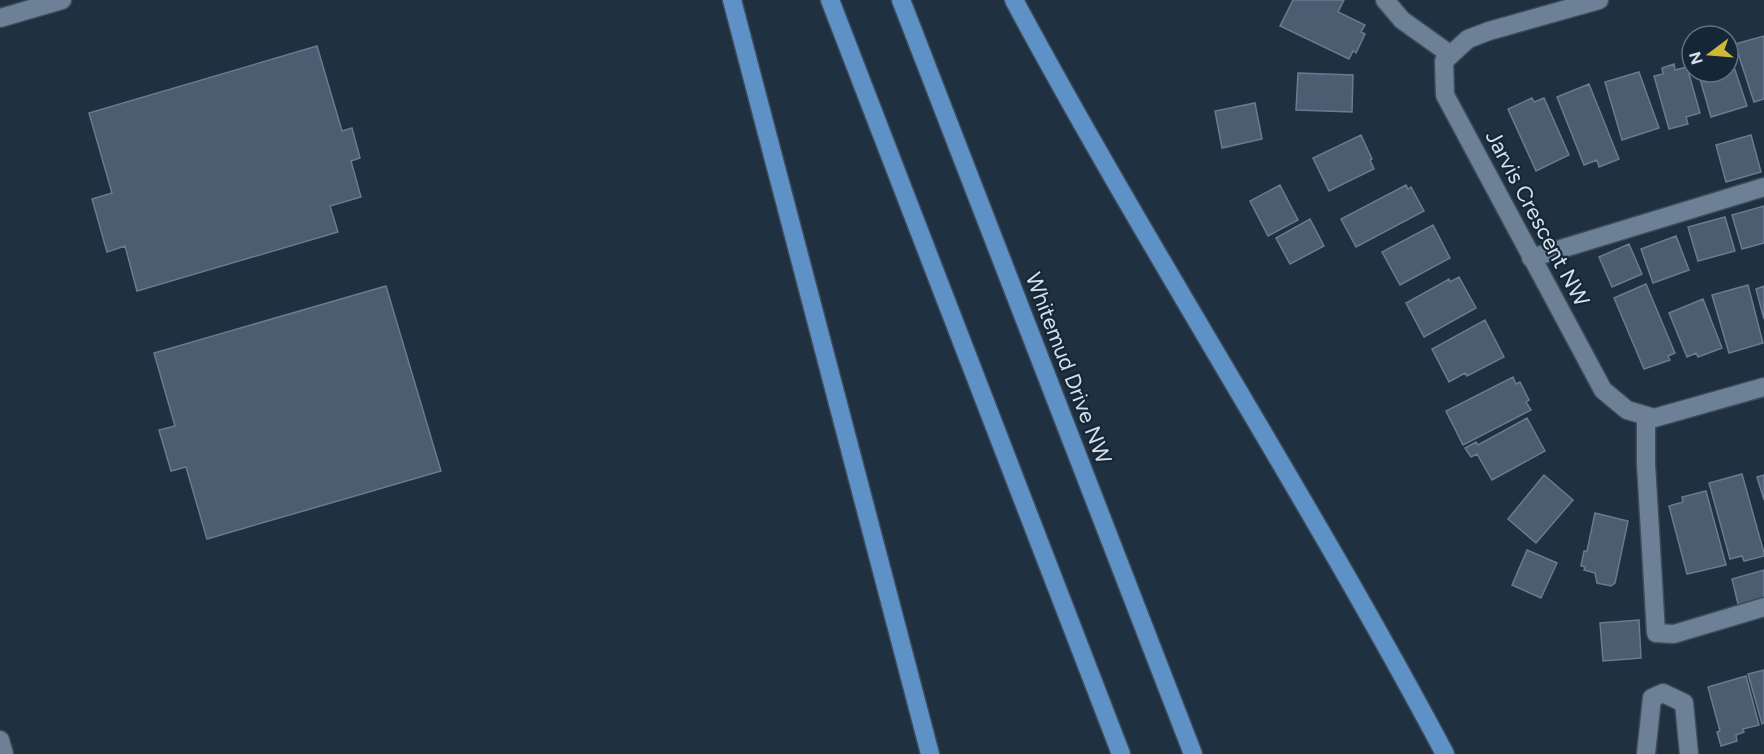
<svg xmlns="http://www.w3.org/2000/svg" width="1764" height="754" font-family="Figtree,sans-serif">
  <rect width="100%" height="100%" fill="#1f3041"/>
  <path fill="#4b5d71" stroke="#687b90" stroke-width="1.5" d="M 1293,0 L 1344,0 L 1338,12 L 1365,25 L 1361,32 L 1365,34 L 1356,53 L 1353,51 L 1349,59 L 1280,26 Z
    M 1764,36 L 1764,99 L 1754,102 L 1735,44 Z
    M 317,46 L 342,131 L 352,128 L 360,158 L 351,161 L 361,197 L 330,206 L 338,232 L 137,291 L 125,246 L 107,252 L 92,199 L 112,193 L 89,113 Z
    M 1728,49 L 1747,106 L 1711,117 L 1698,72 L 1728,72 Z
    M 1674,64 L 1675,70 L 1687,67 L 1700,113 L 1686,117 L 1688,124 L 1669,129 L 1654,76 L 1663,74 L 1662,68 Z
    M 1639,72 L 1659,128 L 1622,140 L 1605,82 Z
    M 1298,73 L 1353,75 L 1352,112 L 1296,110 Z
    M 1589,84 L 1619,159 L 1599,167 L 1597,160 L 1584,165 L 1557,97 Z
    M 1532,98 L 1534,102 L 1544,98 L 1569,155 L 1536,171 L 1508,109 Z
    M 1255,103 L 1262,139 L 1222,148 L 1215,111 Z
    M 1361,135 L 1372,159 L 1370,160 L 1374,169 L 1329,191 L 1313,158 Z
    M 1751,135 L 1761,172 L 1726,182 L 1716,145 Z
    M 1280,185 L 1298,220 L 1268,236 L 1250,201 Z
    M 1406,185 L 1408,189 L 1411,187 L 1424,211 L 1356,247 L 1341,219 Z
    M 1764,206 L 1764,243 L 1742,249 L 1732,215 Z
    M 1725,217 L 1735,251 L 1698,261 L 1688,227 Z
    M 1310,219 L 1324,246 L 1290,264 L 1276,238 Z
    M 1433,225 L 1450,258 L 1400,285 L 1382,252 Z
    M 1676,236 L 1689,270 L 1653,283 L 1641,249 Z
    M 1629,244 L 1642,274 L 1612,287 L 1599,257 Z
    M 1459,277 L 1476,308 L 1424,337 L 1406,303 L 1449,279 L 1450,282 Z
    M 1646,284 L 1675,353 L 1668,356 L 1670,360 L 1644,369 L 1614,298 Z
    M 1748,285 L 1763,343 L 1729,353 L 1712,295 Z
    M 386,286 L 441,471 L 207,539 L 186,467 L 171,471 L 159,430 L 175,426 L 154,353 Z
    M 1764,286 L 1764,319 L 1756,289 Z
    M 1703,299 L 1722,348 L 1698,357 L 1696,353 L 1687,357 L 1669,313 Z
    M 1485,320 L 1504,357 L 1467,376 L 1465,373 L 1449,382 L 1432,349 Z
    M 1513,377 L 1516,384 L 1520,382 L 1529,400 L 1526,402 L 1531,410 L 1463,445 L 1446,411 Z
    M 1527,418 L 1545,451 L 1492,480 L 1477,454 L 1471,457 L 1465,448 L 1476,442 L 1478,445 Z
    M 1742,474 L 1764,553 L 1764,556 L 1744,561 L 1742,556 L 1730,559 L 1709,483 Z
    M 1544,475 L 1573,500 L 1536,543 L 1508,519 Z
    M 1764,475 L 1764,500 L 1757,477 Z
    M 1706,491 L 1726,565 L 1687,574 L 1669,506 L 1683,502 L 1682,497 Z
    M 1595,513 L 1628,521 L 1615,583 L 1611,586 L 1597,583 L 1595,573 L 1584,570 L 1585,567 L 1581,566 L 1584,551 L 1587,551 Z
    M 1527,550 L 1557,563 L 1541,598 L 1512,585 Z
    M 1764,570 L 1764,606 L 1740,612 L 1732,579 Z
    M 1639,620 L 1641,658 L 1603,661 L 1600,623 Z
    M 1764,670 L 1764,723 L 1762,724 L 1748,674 Z
    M 1746,676 L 1759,725 L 1743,729 L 1744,732 L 1736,735 L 1737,741 L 1721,746 L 1717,732 L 1720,731 L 1708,687 Z"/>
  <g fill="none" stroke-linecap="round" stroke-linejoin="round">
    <g stroke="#3d4b5a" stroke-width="21">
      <path id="minor" d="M 1385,0 L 1402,20 L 1451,55
        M 1599,0 L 1489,31 L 1468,39 L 1444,61 L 1445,95 L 1603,390 L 1627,410 L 1654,418 L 1764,387
        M 0,18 L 62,0
        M 1531,258 L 1764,187
        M 1646,416 L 1646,464 L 1656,633 L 1674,634 L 1764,607
        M 0,740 L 4,754
        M 1646,754 L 1652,698 L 1663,693 L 1684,703 L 1689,754"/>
    </g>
    <g stroke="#3d4b5a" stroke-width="21">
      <path id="highway" d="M 732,0 L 930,754
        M 830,0 L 1121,754
        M 901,0 L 1193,754
        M 1014,0 C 1151,255 1309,498 1445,754"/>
    </g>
    <use href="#minor" stroke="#6d8196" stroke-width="18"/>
    <use href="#highway" stroke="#5e91c6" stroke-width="18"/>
  </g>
  <g text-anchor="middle" stroke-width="4.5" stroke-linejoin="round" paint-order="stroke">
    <g font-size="22" fill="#d5e0eb" stroke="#152637">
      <text transform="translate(1538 218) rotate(62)" y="8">Jarvis Crescent NW</text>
      <text transform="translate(1069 368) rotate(69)" y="8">Whitemud Drive NW</text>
    </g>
  </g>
  <g transform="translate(1710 54) rotate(254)"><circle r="28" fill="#152637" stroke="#62707f" stroke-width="1.5"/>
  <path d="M0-4.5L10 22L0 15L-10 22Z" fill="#cdb938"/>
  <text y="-9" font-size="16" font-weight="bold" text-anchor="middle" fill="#d5e0eb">N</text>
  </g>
</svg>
